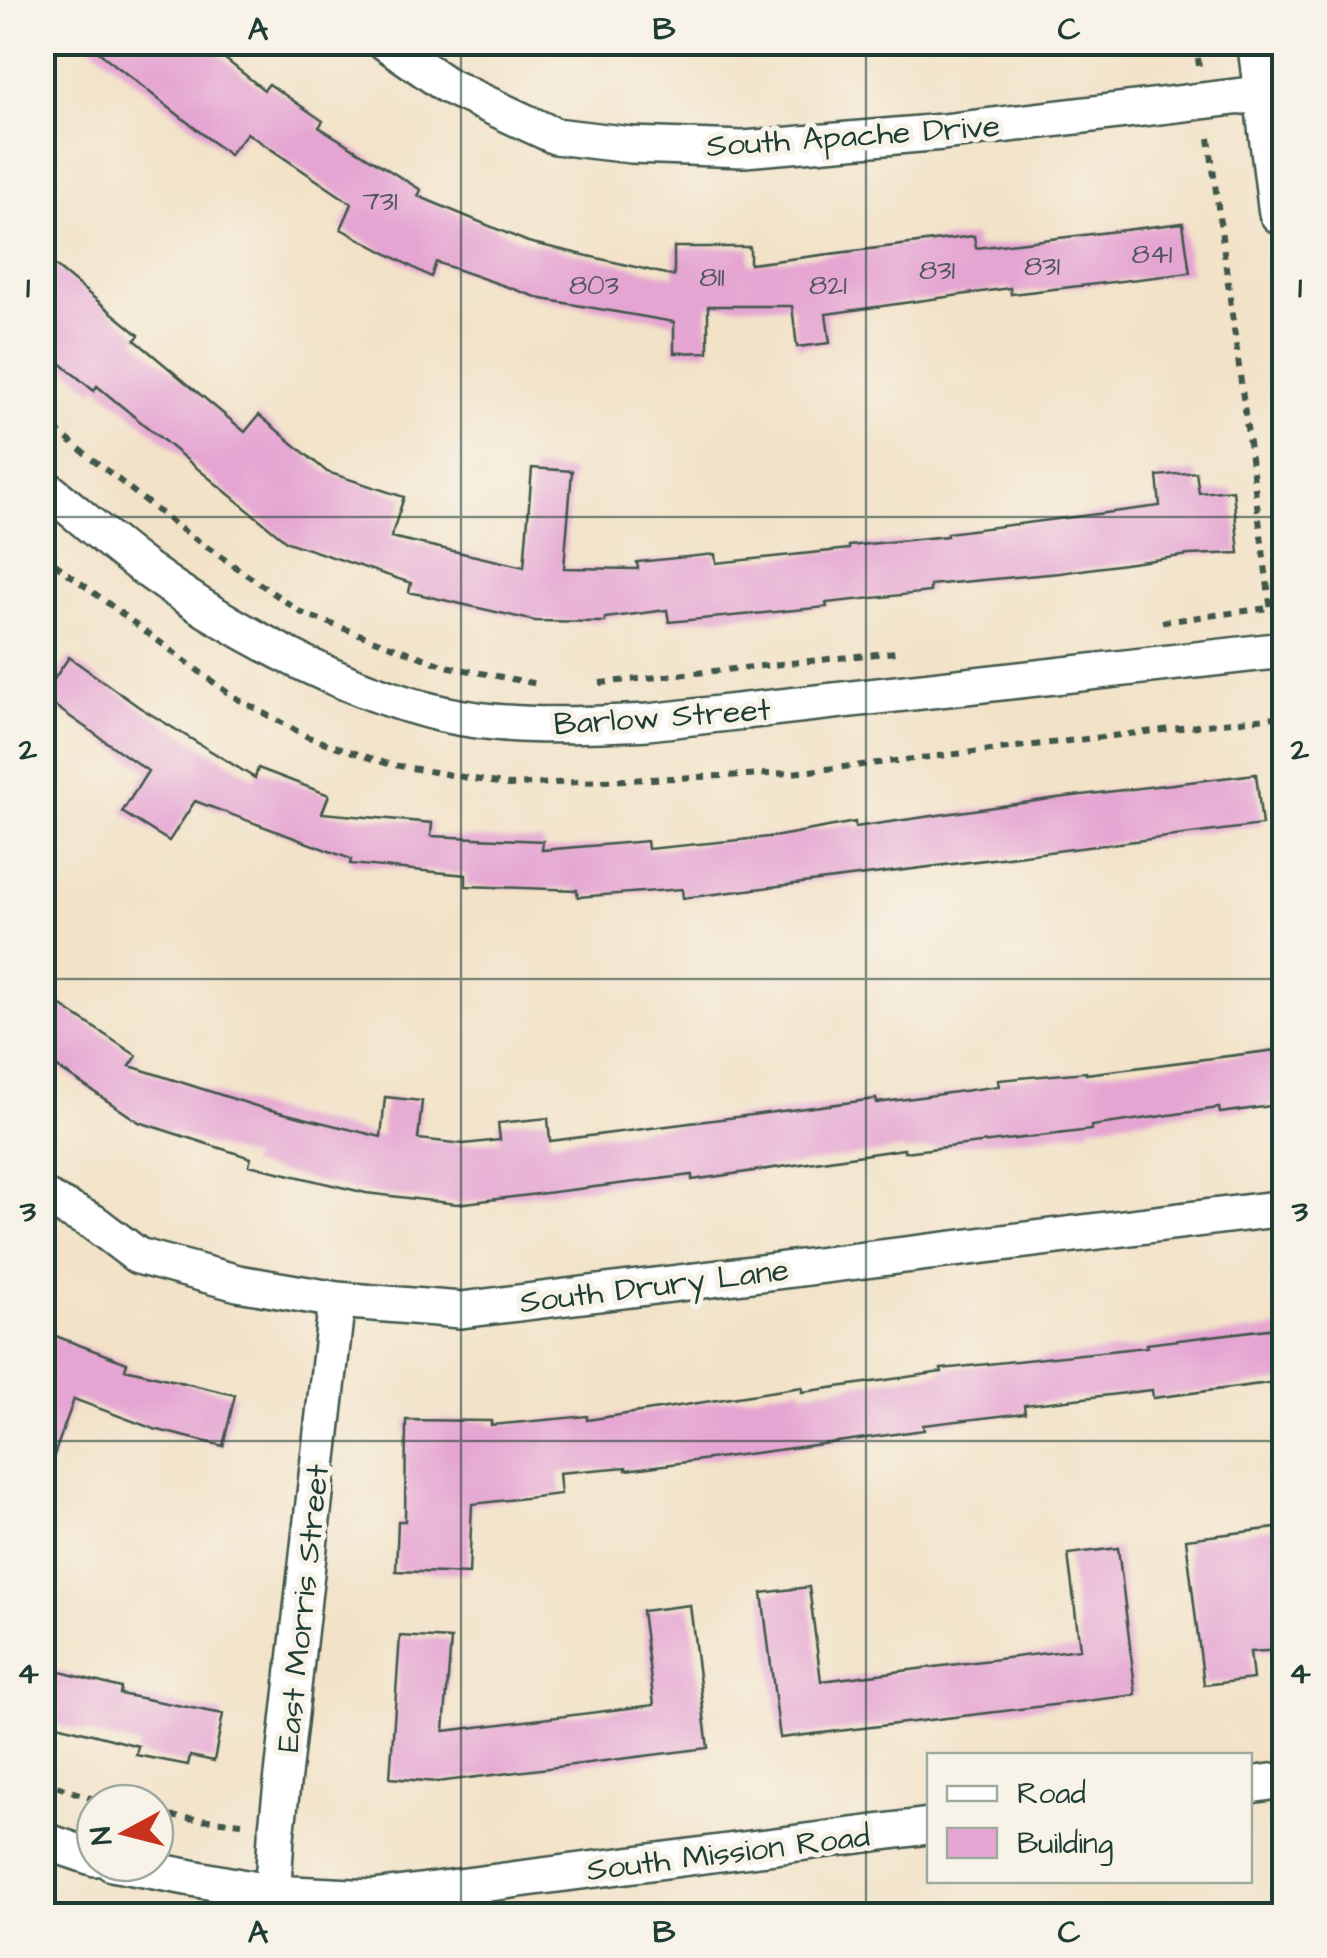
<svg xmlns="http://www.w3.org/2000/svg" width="1327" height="1958" font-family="'Architects Daughter',sans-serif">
  <rect width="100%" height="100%" fill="#f7f3e8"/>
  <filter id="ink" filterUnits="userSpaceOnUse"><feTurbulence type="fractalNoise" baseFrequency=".01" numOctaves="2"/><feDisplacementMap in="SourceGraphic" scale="20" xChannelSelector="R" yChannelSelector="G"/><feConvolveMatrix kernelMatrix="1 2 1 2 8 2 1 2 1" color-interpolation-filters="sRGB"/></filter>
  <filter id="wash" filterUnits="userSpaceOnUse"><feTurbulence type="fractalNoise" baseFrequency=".0048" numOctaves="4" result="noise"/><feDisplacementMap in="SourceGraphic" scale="40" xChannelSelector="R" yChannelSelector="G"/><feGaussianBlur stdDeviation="2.25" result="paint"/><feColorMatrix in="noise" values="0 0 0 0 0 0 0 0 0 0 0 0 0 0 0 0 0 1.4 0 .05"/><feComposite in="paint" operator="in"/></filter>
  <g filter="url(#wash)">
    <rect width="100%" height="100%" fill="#f2e2c7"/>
    <g id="blocks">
      <path fill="#e5a5d2" d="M 86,42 L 204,42 L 264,90 L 269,84 L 323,121 L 319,127 L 421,190 L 418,196 L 528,242 L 674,276 L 674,247 L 750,247 L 750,264 L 974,236 L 976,248 L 1183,223 L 1190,273 L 1011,294 L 1010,288 L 826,314 L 830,343 L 797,347 L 792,306 L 708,306 L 708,352 L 674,353 L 674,322 L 542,299 L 436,262 L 431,277 L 341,229 L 352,204 L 247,133 L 229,155 Z
        M 42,255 L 139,335 L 135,340 L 245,432 L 259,415 L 327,472 L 404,497 L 391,537 L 524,567 L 532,468 L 572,471 L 564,568 L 638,569 L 637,562 L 715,554 L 716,563 L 849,549 L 849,546 L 947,536 L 947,533 L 1160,506 L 1157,476 L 1196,472 L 1199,493 L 1233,490 L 1239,553 L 1189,555 L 1060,573 L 930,585 L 930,592 L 826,603 L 827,607 L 669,622 L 667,610 L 605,618 L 605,622 L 535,621 L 409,592 L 411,583 L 287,542 L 97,386 L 94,391 L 42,348 Z
        M 69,657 L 139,707 L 255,778 L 258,768 L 329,795 L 322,813 L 432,823 L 431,836 L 543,841 L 542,850 L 647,841 L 648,849 L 779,836 L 855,822 L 855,827 L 1057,798 L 1256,774 L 1262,825 L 683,898 L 682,889 L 578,897 L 577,890 L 466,886 L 466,875 L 350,864 L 351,859 L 195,801 L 169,841 L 122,812 L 148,771 L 42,697 Z
        M 42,993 L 137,1056 L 130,1066 L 259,1107 L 381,1137 L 385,1097 L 422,1101 L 418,1139 L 464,1144 L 500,1140 L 498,1123 L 548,1118 L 550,1141 L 876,1099 L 877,1103 L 999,1086 L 998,1080 L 1086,1072 L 1086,1074 L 1284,1049 L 1284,1104 L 1220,1113 L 1219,1108 L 1091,1126 L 1091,1130 L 904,1152 L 904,1149 L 692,1180 L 692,1175 L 457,1204 L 366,1193 L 249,1165 L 251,1158 L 139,1122 L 42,1057 Z
        M 1284,1327 L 1284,1381 L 1153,1398 L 1152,1390 L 1024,1405 L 1025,1413 L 923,1425 L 924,1430 L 837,1442 L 626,1470 L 626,1467 L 559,1473 L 561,1494 L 472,1504 L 469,1574 L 396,1571 L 398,1521 L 405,1521 L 406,1420 L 491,1421 L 491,1425 L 587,1416 L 587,1420 L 802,1387 L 802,1392 L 942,1372 L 941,1369 L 1147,1347 L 1146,1344 Z
        M 53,1335 L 127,1363 L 125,1369 L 235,1395 L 223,1446 L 154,1429 L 74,1399 L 47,1475 L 42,1475 L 42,1364 Z
        M 1284,1527 L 1284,1650 L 1250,1652 L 1253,1679 L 1204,1685 L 1186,1539 Z
        M 1118,1548 L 1136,1695 L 780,1738 L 762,1593 L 809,1587 L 821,1681 L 1080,1649 L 1068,1554 Z
        M 690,1605 L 708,1748 L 437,1782 L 390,1778 L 400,1636 L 451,1639 L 444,1731 L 654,1705 L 642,1611 Z
        M 42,1667 L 121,1688 L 120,1694 L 223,1714 L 214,1761 L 190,1756 L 188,1765 L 136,1755 L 138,1746 L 42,1721 Z"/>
    </g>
  </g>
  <g filter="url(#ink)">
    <use href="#blocks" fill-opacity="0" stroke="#3f564a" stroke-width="2.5"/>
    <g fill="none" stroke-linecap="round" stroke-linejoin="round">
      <g stroke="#3f564a" stroke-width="40">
        <path id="street" d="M 385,42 L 448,86 L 555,136 L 631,145 L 744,149 L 943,132 L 1284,91
          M 42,485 C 76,512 108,541 143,567 C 229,629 339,690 443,714 C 509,729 580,725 648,722 L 1284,650
          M 42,1196 L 93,1222 L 138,1256 L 238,1283 L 337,1300 L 461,1310 L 1284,1208
          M 1250,1785 L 1284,1780
          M 42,1840 L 95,1858
          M 112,1863 L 272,1893 L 373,1898 L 929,1826
          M 271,1915 L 276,1837 L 337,1300"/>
      </g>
      <g stroke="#3f564a" stroke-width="55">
        <path id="secondary" d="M 1263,42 L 1284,210"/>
      </g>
      <path stroke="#3f564a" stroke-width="6" stroke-dasharray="8 8" stroke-linecap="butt" d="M 1196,42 L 1199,66
        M 1209,138 L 1271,611
        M 42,419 L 178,527 L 302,613 L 445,666 L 538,684
        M 42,554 L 232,696 L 308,737 L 388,764 L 509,785 L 792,773 L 1284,716
        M 1162,622 L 1284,606
        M 600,683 L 896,652
        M 1281,688 L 1284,716
        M 42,1781 L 105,1803
        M 155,1815 L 242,1823"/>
      <use href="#street" stroke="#fff" stroke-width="35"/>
      <use href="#secondary" stroke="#fff" stroke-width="50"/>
    </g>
  </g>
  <path fill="none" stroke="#1f3d34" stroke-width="2.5" stroke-opacity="0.55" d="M 461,42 L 461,1916M 866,42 L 866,1916M 42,517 L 1284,517M 42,979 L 1284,979M 42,1441 L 1284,1441"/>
  <g text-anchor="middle" stroke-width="10" stroke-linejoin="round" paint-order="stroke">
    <g font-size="28" fill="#50575c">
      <text x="380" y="210">731</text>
      <text x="1152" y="263">841</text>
      <text x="1042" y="275">831</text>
      <text x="937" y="279">831</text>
      <text x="712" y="286">811</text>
      <text x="594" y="294">803</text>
      <text x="828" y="294">821</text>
    </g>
    <g font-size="32" fill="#1f3d34" stroke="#f7f3e8">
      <text transform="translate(853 135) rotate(-4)" y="11">South Apache Drive</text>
      <text transform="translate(662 716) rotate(-4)" y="11">Barlow Street</text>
      <text transform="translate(654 1285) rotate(-7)" y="11">South Drury Lane</text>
      <text transform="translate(302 1608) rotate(-84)" y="11">East Morris Street</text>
      <text transform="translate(728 1852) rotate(-7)" y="11">South Mission Road</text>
    </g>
  </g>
  <rect width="1327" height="1958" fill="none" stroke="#f7f3e8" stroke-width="110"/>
  <rect x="927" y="1753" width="325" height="130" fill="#f7f3e8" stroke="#a1aaa0" stroke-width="2.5"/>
  <rect x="947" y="1786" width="50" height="15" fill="#ffffff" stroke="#a1aaa0" stroke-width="2.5"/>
  <text x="1017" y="1803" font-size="30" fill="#1f3d34">Road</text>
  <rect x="947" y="1828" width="50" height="30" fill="#e5a5d2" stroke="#a1aaa0" stroke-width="2.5"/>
  <text x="1017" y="1853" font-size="30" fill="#1f3d34">Building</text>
  <g transform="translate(125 1833) rotate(263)"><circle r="48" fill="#f7f3e8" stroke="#a1aaa0" stroke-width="2.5"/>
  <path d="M0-8L18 38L0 25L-18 38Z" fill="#c8321e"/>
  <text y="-15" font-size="28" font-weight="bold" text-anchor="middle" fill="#1f3d34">N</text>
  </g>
  <rect x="55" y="55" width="1217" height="1848" fill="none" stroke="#1f3d34" stroke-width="4"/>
  <g font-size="32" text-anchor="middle" font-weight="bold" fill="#1f3d34">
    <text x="258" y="39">A</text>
    <text x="664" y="39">B</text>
    <text x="1069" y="39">C</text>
    <text x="28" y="297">1</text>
    <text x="1300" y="297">1</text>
    <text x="28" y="759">2</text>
    <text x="1300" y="759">2</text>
    <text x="28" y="1221">3</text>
    <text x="1300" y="1221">3</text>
    <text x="28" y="1683">4</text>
    <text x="1300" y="1683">4</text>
    <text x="258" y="1942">A</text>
    <text x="664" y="1942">B</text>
    <text x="1069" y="1942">C</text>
  </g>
</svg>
